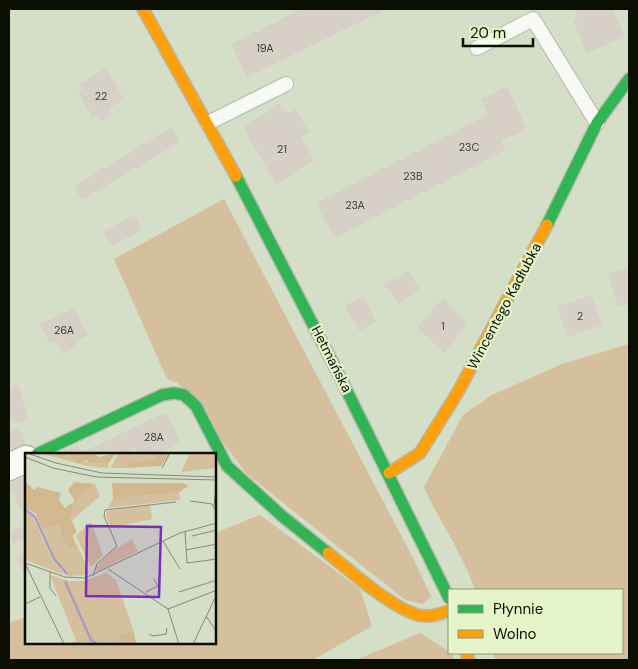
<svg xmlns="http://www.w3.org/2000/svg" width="638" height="669" font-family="'DM Sans',sans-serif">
  <rect width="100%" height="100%" fill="#d5dec6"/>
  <path fill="#d5bf9c" d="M 224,199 L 413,558 L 431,596 L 423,604 L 405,600 L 247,474 L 178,383 L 167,379 L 114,259 Z
    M 629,344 L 629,660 L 495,660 L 493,653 L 622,653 L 622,590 L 475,590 C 462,552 440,523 424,487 L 463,415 L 492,395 L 562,364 Z
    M 260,515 L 360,589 L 372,626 L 313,660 L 9,660 L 9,623 L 26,617 L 26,643 L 215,643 L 215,533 Z
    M 420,633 L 453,654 L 453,660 L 356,660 Z"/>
  <path fill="#d6d0c7" d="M 302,9 L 386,9 L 247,77 L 231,44 Z
    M 574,9 L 613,9 L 625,37 L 587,53 L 573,20 L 578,18 Z
    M 105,68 L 124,99 L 108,109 L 112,114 L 102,121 L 98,115 L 93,118 L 78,92 L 83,89 L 80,84 Z
    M 507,87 L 527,129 L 501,141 L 506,150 L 334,238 L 316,203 L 488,115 L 481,99 Z
    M 280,104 L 286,113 L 295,108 L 309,132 L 301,137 L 314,161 L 276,184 L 243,127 Z
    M 172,127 L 180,142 L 82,200 L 74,186 Z
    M 134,215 L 142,230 L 111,246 L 103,232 Z
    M 627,268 L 629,304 L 618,307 L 608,273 Z
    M 408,271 L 420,288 L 399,304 L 384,285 L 395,276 L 398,280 Z
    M 591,295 L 602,325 L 568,337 L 557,307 Z
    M 363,296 L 376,322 L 359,331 L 345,306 Z
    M 443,298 L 468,323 L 444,353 L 417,328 Z
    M 74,308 L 88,336 L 75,342 L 77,347 L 62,354 L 56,341 L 50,344 L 40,324 Z
    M 18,385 L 29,419 L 14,424 L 9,410 L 9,388 Z
    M 166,412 L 181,442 L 156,454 L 138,454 L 135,448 L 123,454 L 58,454 L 77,445 L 81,453 Z
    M 19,428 L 28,452 L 9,457 L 9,432 Z
    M 25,477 L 26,480 L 26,521 L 9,484 Z
    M 26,525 L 26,538 L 13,544 L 9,533 Z
    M 26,552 L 26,579 L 16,557 Z"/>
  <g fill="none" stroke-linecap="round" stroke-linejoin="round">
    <g stroke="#b3baa7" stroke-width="16">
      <path id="lane" d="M 477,48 L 533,19 L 597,123
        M 208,123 L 286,84"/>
    </g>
    <g stroke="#b3baa7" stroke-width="29">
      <path id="street" d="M 9,467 L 26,459"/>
    </g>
    <g stroke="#b3baa7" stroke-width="14">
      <path id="fast" d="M 236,176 L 339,375 L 449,598
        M 547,225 L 597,123 L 629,79
        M 37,454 L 162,395 L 174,393 L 184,395 L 196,406 L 227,466 L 282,516 L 328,553"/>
    </g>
    <g stroke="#b3baa7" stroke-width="14">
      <path id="slow" d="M 143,9 L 236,176
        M 389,473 L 420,453 L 458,392 L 547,225
        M 328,553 C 350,571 392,608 418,615 C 429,618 439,614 449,611
        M 466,653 L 469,660"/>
    </g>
    <use href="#lane" stroke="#f9faf6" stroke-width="14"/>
    <use href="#street" stroke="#f9faf6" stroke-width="26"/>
    <use href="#fast" stroke="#30b455" stroke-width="11"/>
    <use href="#slow" stroke="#ff9f0a" stroke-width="11"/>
  </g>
  <g text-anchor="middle" stroke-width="4.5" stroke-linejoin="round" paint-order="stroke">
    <g font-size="11" fill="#3d3f33">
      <text x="265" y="52">19A</text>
      <text x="101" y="100">22</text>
      <text x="469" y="151">23C</text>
      <text x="282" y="153">21</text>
      <text x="413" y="180">23B</text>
      <text x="355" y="209">23A</text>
      <text x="580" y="320">2</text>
      <text x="443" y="330">1</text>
      <text x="64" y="334">26A</text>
      <text x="154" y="441">28A</text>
    </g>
    <g font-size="14" fill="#0a0f02" stroke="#e5f5c9">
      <text transform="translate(504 306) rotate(-62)" y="5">Wincentego Kadłubka</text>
      <text transform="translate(332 359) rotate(63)" y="5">Hetmańska</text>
    </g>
  </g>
  <g transform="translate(25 453)">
    <rect width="191" height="191" fill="#d5dec6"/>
    <path d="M 15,0 L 30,0 L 35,5 L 44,2 L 63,10 L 83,11 L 83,15 L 62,13 ZM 93,0 L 133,0 L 131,6 L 123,9 L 105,10 L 101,15 L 86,15 ZM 165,0 L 191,0 L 191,15 L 156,19 ZM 70,31 L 75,43 L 46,68 L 49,60 L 47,50 ZM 154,40 L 155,47 L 83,55 L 88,45 ZM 125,52 L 127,66 L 86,75 L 81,63 L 82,58 ZM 0,58 L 8,64 L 27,107 L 40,122 L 0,107 ZM 66,69 L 78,102 L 66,114 L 51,83 ZM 36,73 L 50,93 L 49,87 L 62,112 L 63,122 L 43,123 L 30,106 L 17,76 ZM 107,86 L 113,98 L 73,118 L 69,117 L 85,99 ZM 81,120 L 91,127 L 109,179 L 96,182 L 93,191 L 41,191 L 51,188 L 25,122 L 43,128 L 59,128 Z" fill="#d5bf9c"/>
    <path d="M 30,0 L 69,0 L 74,4 L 91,0 L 83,11 L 63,10 L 62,7 L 53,10 L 44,2 L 35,5 ZM 133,0 L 145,0 L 136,13 L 101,15 L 105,10 L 131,6 ZM 0,28 L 9,37 L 13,34 L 36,40 L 34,47 L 40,55 L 47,50 L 49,60 L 46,66 L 52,79 L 48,82 L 50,93 L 44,94 L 38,87 L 35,73 L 17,76 L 11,61 L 0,54 ZM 49,29 L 70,31 L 50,48 L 43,37 ZM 87,30 L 156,30 L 164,32 L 154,40 L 88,45 ZM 109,179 L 111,191 L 93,191 L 95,182 Z" fill="#d2b88e"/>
    <path fill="none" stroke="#ad9cc1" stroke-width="2.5" d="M 0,56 L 10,64 L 29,106 L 42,121M 40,128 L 66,187 L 73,191"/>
    <path fill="none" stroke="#848b78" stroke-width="1" d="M 2,0 L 31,10 L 77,20 L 192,24M 0,4 L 28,15 L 71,24 L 192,27M 137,15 L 145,0M 165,48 L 187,51 L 192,60M 189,53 L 191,35M 160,78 L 162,110 L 192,106M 167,83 L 192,77M 138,88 L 155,116M 161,97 L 192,91M 0,110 L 40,124 L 60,125 L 155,80 L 192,70M 0,110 L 39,191M 83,116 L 143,156 L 192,137M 25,119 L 25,135 L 31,143M 68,123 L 72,111 L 92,93 L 79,63 L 80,57 L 151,49M 121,139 L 133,133 L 129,126M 154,139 L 192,127M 0,151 L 15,144M 143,156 L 154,191M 181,163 L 192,179M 124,181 L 128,183 L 141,181 L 142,175M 168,191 L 192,141"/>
    <path fill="#7b2cbf" fill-opacity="0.15" stroke="#7b2cbf" stroke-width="2.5" d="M 62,73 L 136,74 L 134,144 L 61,143 Z"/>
    <rect width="191" height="191" fill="none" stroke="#0a0f02" stroke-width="2.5"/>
  </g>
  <rect width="638" height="669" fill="none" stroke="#0a0f02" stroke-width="20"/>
  <rect x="448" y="589" width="175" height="65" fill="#e5f5c9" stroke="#8d9979"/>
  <rect x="458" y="605" width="25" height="8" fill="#30b455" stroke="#8d9979"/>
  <text x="493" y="614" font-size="15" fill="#0a0f02">Płynnie</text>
  <rect x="458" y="630" width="25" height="8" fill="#ff9f0a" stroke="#8d9979"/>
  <text x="493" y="639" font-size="15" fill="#0a0f02">Wolno</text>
  <path d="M463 38v8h70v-8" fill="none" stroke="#0a0f02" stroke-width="2.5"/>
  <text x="470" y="38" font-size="15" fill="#0a0f02" stroke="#e5f5c9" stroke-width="4" paint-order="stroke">20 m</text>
</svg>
